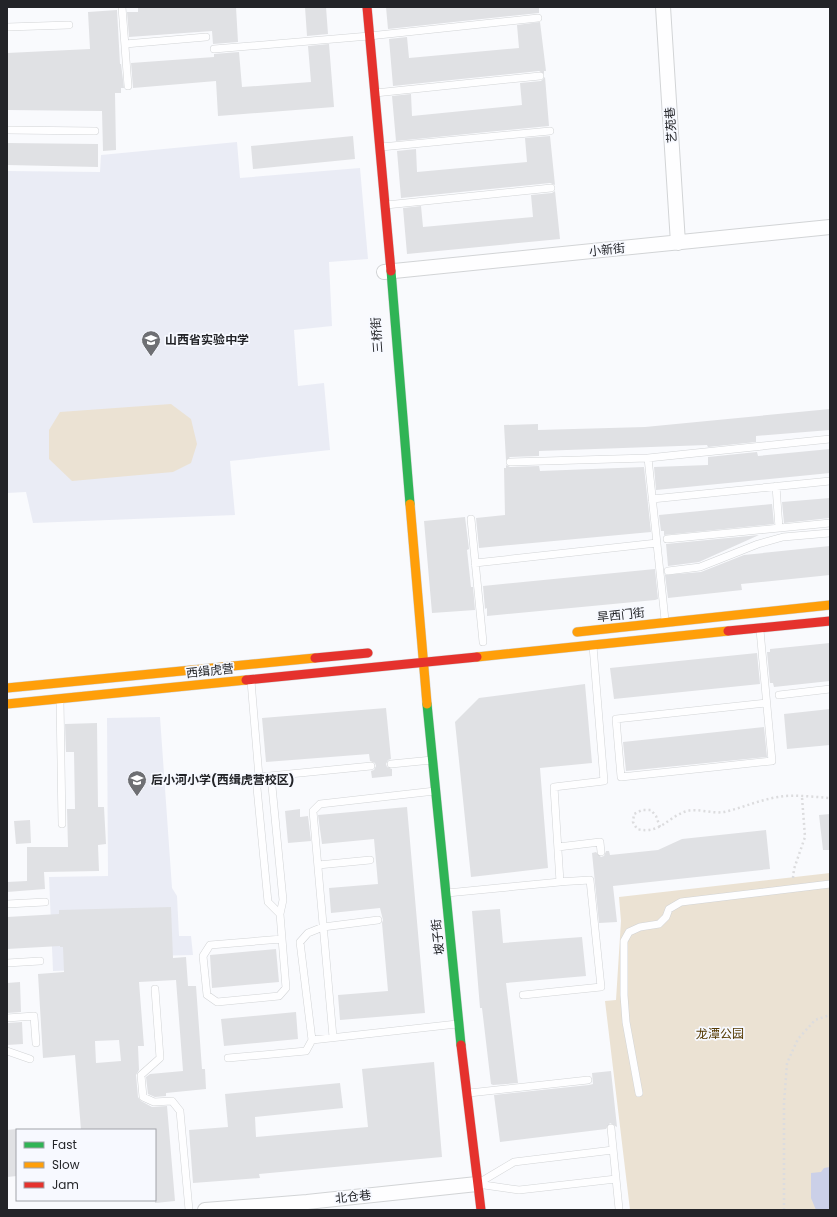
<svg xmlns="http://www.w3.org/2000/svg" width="837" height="1217" font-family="Poppins,'Noto Sans SC',sans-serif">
  <rect width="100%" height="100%" fill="#f9fafd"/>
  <path fill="#eaecf5" d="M 237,142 L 240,178 L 360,168 L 368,259 L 329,262 L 332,326 L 294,330 L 298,386 L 324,383 L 330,450 L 230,461 L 235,515 L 33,523 L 26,492 L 7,493 L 7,171 L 100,172 L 101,155 Z
    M 160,717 L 172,888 L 177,896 L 179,936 L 191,936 L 193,955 L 109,957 L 110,969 L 53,971 L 49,877 L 108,876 L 107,718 Z"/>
  <path fill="#ebe2d3" d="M 171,404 L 191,419 L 197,444 L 191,463 L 173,472 L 72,481 L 49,459 L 49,430 L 60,412 Z
    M 830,873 L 830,1210 L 630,1210 L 605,1001 L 616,1000 L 621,921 L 619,897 Z"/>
  <path fill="#cbd0e8" d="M 830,1167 L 830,1210 L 816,1210 L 811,1198 L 811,1173 L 821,1172 L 824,1168 Z"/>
  <path fill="#e0e1e4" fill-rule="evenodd" d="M 138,7 L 236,7 L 238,42 L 213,44 L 212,31 L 129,37 L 127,12 L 138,12 Z
    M 305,7 L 326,7 L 328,34 L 307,36 Z
    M 386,7 L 539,7 L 539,13 L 388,29 Z
    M 117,10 L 120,64 L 121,64 L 124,88 L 121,88 L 121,93 L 115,93 L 116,150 L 103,151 L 102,111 L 7,110 L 7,53 L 90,49 L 88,12 Z
    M 540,22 L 546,71 L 544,71 L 544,74 L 539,71 L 393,86 L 389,39 L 407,37 L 409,58 L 519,48 L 517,25 Z
    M 329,44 L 334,107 L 218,116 L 216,81 L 133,88 L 131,63 L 214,57 L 214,54 L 239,52 L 242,87 L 311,82 L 308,46 Z
    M 545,77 L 549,126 L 396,141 L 392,96 L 411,94 L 412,116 L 522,105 L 520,83 L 541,81 Z
    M 353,136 L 355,159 L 253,169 L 251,146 Z
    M 550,136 L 555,185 L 550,183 L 401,198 L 397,151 L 416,149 L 417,172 L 527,162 L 525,138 Z
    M 7,143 L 98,144 L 98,167 L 7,165 Z
    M 555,191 L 560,239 L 407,254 L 403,208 L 421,206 L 423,227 L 533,217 L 531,195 L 552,193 Z
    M 830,409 L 830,430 L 756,436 L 756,442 L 708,447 L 707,445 L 539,451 L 539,456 L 510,457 L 506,460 L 504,425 L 538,424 L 538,430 L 645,427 Z
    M 830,449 L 830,473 L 656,490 L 654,467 L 708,465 L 708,457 L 757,452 L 758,456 Z
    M 506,465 L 510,467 L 539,466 L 540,471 L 644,467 L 651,532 L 479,548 L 476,518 L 505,515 L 504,468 L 506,468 Z
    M 830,498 L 830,518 L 784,523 L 782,502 Z
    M 772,504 L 774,524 L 664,535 L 664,531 L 661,531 L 659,515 Z
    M 465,517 L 469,549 L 467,550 L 471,587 L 473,587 L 475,610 L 432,613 L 424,521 Z
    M 759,535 L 699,562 L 668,566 L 666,544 Z
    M 830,546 L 830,575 L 741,584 L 742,590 L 668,598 L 665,575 L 701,572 L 744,555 Z
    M 655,569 L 658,599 L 655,600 L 487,616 L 487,608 L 485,609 L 483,586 Z
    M 830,643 L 830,681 L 774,687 L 773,683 L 770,683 L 767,652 L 770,652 L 770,649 Z
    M 757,653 L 760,684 L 614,699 L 610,668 Z
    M 585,684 L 592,763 L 540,768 L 548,868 L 471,877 L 455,722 L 479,698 Z
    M 386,708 L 391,759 L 388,760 L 386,764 L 387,767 L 392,769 L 392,776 L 372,778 L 371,771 L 374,770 L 376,766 L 375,763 L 370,761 L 369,754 L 266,762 L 262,718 Z
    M 830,709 L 830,745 L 787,749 L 784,714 Z
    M 97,723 L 98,807 L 104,807 L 106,844 L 98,845 L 99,871 L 44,872 L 45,889 L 7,892 L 7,882 L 27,881 L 27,847 L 68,847 L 67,809 L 75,809 L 74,752 L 66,752 L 65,724 Z
    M 764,727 L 767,757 L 626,771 L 623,742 Z
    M 407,807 L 425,1013 L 340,1020 L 338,995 L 388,991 L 382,923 L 383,920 L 380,908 L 331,913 L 329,888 L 378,884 L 374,839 L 322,844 L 318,815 Z
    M 300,809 L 300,817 L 308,816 L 311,841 L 288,843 L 285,811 Z
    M 830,814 L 830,850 L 823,850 L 819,815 Z
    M 30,820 L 31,843 L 16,844 L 14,821 Z
    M 766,830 L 770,869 L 613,886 L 617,922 L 599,923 L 592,853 L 596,852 L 601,857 L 604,856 L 606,851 L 609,851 L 610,855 L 658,850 L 682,839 Z
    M 171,907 L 173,958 L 186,957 L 188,986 L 196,986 L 202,1069 L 205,1069 L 206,1089 L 166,1093 L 166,1096 L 155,1097 L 148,1094 L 146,1077 L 150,1074 L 183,1071 L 176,980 L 139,982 L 144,1046 L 138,1046 L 139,1070 L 136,1075 L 138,1097 L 141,1101 L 152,1107 L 167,1106 L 175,1201 L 155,1203 L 155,1130 L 81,1130 L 75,1055 L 43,1058 L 38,974 L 64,972 L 63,947 L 60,947 L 60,946 L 7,949 L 7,917 L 59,914 L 59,910 ZM 119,1040 L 121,1061 L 96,1063 L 95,1041 Z
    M 500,909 L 503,943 L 582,937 L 586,976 L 506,983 L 518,1083 L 493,1085 L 491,1084 L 482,1008 L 480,1008 L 472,911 Z
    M 276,949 L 279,982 L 212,988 L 210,955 Z
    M 20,982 L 21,1012 L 7,1013 L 7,983 Z
    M 296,1012 L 298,1039 L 224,1046 L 221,1019 Z
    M 22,1022 L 23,1044 L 7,1045 L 7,1023 Z
    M 434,1062 L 442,1157 L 259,1174 L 260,1178 L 193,1183 L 189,1130 L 228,1127 L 225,1094 L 340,1083 L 343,1108 L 255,1117 L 256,1137 L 368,1127 L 362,1069 Z
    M 611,1071 L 617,1127 L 610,1123 L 606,1129 L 500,1142 L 494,1095 L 589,1085 L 593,1084 L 592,1073 Z
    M 17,1129 L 17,1176 L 7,1177 L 7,1130 Z"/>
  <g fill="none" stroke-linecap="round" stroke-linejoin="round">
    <g stroke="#d2d4d6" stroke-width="8">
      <path id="lane" d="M 122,7 L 128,86
        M 7,27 L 69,25
        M 125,44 L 206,37
        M 214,49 L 369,36 L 538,18
        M 375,93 L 540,76
        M 7,130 L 95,131
        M 381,147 L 550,131
        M 386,205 L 551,188
        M 648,458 L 665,620
        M 510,462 L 648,458 L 830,439
        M 776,486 L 779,528
        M 652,499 L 830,481
        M 471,519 L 483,642
        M 667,539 L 830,523
        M 475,563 L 657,543
        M 668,571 L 700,567 L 758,544 L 783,537 L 830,533
        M 760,630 L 772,761 L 621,777 L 616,719 L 766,703
        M 251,681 L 259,777 L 257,788 L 268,902 L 280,914 L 283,900 L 271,776
        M 779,695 L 830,689
        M 60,700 L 62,824
        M 391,764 L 432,760
        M 259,777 L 371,766
        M 558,847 L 600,842 L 601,852
        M 318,865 L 370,860
        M 447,893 L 560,882 L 554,787 L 604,781 L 593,646
        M 7,904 L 45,902
        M 280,914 L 286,988 L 279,996 L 217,1002 L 207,995 L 203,956 L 210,945 L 282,939
        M 7,963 L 40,961
        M 155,989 L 160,1058 L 141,1075 L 143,1097 L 154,1102 L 172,1101 L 180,1111 L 189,1210
        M 523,995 L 601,987 L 590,880 L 557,882
        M 7,1018 L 34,1016 L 36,1043
        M 333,1037 L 313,811 L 320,804 L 435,791
        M 312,1040 L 300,942 L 308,933 L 323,927 L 378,920
        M 7,1051 L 30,1059
        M 228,1058 L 306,1051 L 312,1040 L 457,1024
        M 469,1093 L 588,1080
        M 639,1093 L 626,1022 L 624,995 L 624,941 L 629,932 L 640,927 L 659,924 L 666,917 L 669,909 L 681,902 L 830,884
        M 611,1128 L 619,1209
        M 613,1150 L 514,1162 L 477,1184 L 519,1190 L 616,1179"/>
    </g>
    <g stroke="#d2d4d6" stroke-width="16">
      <path id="street" d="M 663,7 L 678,243
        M 384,272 L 830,227
        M 205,1210 L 307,1202 L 477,1184"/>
    </g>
    <g stroke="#d2d4d6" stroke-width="10">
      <path id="fast" d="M 391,271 L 410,504
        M 427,704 L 461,1045"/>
    </g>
    <g stroke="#d2d4d6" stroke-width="10">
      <path id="slow" d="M 410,504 L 427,704
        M 577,632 L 830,605
        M 477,657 L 728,631
        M 7,688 L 315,658
        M 7,704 L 246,680"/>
    </g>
    <g stroke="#d2d4d6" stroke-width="10">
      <path id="jam" d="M 367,7 L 391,271
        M 728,631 L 830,621
        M 315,658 L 368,653
        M 246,680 L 477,657
        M 461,1045 L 481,1210"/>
    </g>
    <path stroke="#dcdcde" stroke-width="2.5" stroke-dasharray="2 3" stroke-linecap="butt" d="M 660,827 L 656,816 L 651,810 L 642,810 L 634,814 L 633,822 L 637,829 C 660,835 667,817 687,811 C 698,808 712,814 724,812 C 742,808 759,800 778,797 C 794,794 813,797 830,798
      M 793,878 L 794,869 L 805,837 L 802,797
      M 784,1210 L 784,1103 L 787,1063 L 798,1039 L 815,1020 L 830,1015"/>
    <use href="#lane" stroke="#fefeff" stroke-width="7"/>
    <use href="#street" stroke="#fefeff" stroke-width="14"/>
    <use href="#fast" stroke="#30b455" stroke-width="9"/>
    <use href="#slow" stroke="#ff9f0a" stroke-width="9"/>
    <use href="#jam" stroke="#e5322d" stroke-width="9"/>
  </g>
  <defs>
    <g id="school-pin" transform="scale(1)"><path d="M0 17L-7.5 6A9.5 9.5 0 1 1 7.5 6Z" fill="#6e6f73" stroke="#f7f9ff"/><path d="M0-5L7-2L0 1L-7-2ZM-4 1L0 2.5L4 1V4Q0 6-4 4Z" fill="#fff"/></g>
  </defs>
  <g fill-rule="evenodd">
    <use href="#school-pin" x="151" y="340"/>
    <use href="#school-pin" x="137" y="780"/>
  </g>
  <g text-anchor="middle" stroke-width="3.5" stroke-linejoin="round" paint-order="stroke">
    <g font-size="12" fill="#232428" stroke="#f7f9ff">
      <text transform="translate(671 125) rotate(-94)" y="4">艺苑巷</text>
      <text transform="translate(607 250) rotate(-6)" y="4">小新街</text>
      <text transform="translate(377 335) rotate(-94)" y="4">三桥街</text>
      <text transform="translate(621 615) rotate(-6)" y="4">旱西门街</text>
      <text transform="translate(210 671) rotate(-6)" y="4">西缉虎营</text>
      <text transform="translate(438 937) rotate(-96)" y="4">坡子街</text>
      <text transform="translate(353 1197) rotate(-6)" y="4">北仓巷</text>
    </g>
    <g font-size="12" font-weight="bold" fill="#232428" stroke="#f7f9ff" text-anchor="start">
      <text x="165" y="344">山西省实验中学</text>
      <text x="151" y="784">后小河小学(西缉虎营校区)</text>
    </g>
    <g font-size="12" fill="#543900" stroke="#f7f9ff">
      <text x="720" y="1038">龙潭公园</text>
    </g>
  </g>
  <rect width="837" height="1217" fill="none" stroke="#232428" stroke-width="16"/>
  <rect x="16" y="1129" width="140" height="72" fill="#f7f9ff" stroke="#a2a4a9"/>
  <rect x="24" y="1142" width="20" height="6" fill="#30b455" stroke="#a2a4a9"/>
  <text x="52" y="1149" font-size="12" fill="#232428">Fast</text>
  <rect x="24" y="1162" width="20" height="6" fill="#ff9f0a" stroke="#a2a4a9"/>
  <text x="52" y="1169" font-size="12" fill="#232428">Slow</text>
  <rect x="24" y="1182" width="20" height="6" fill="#e5322d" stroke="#a2a4a9"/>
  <text x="52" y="1189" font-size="12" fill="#232428">Jam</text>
</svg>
